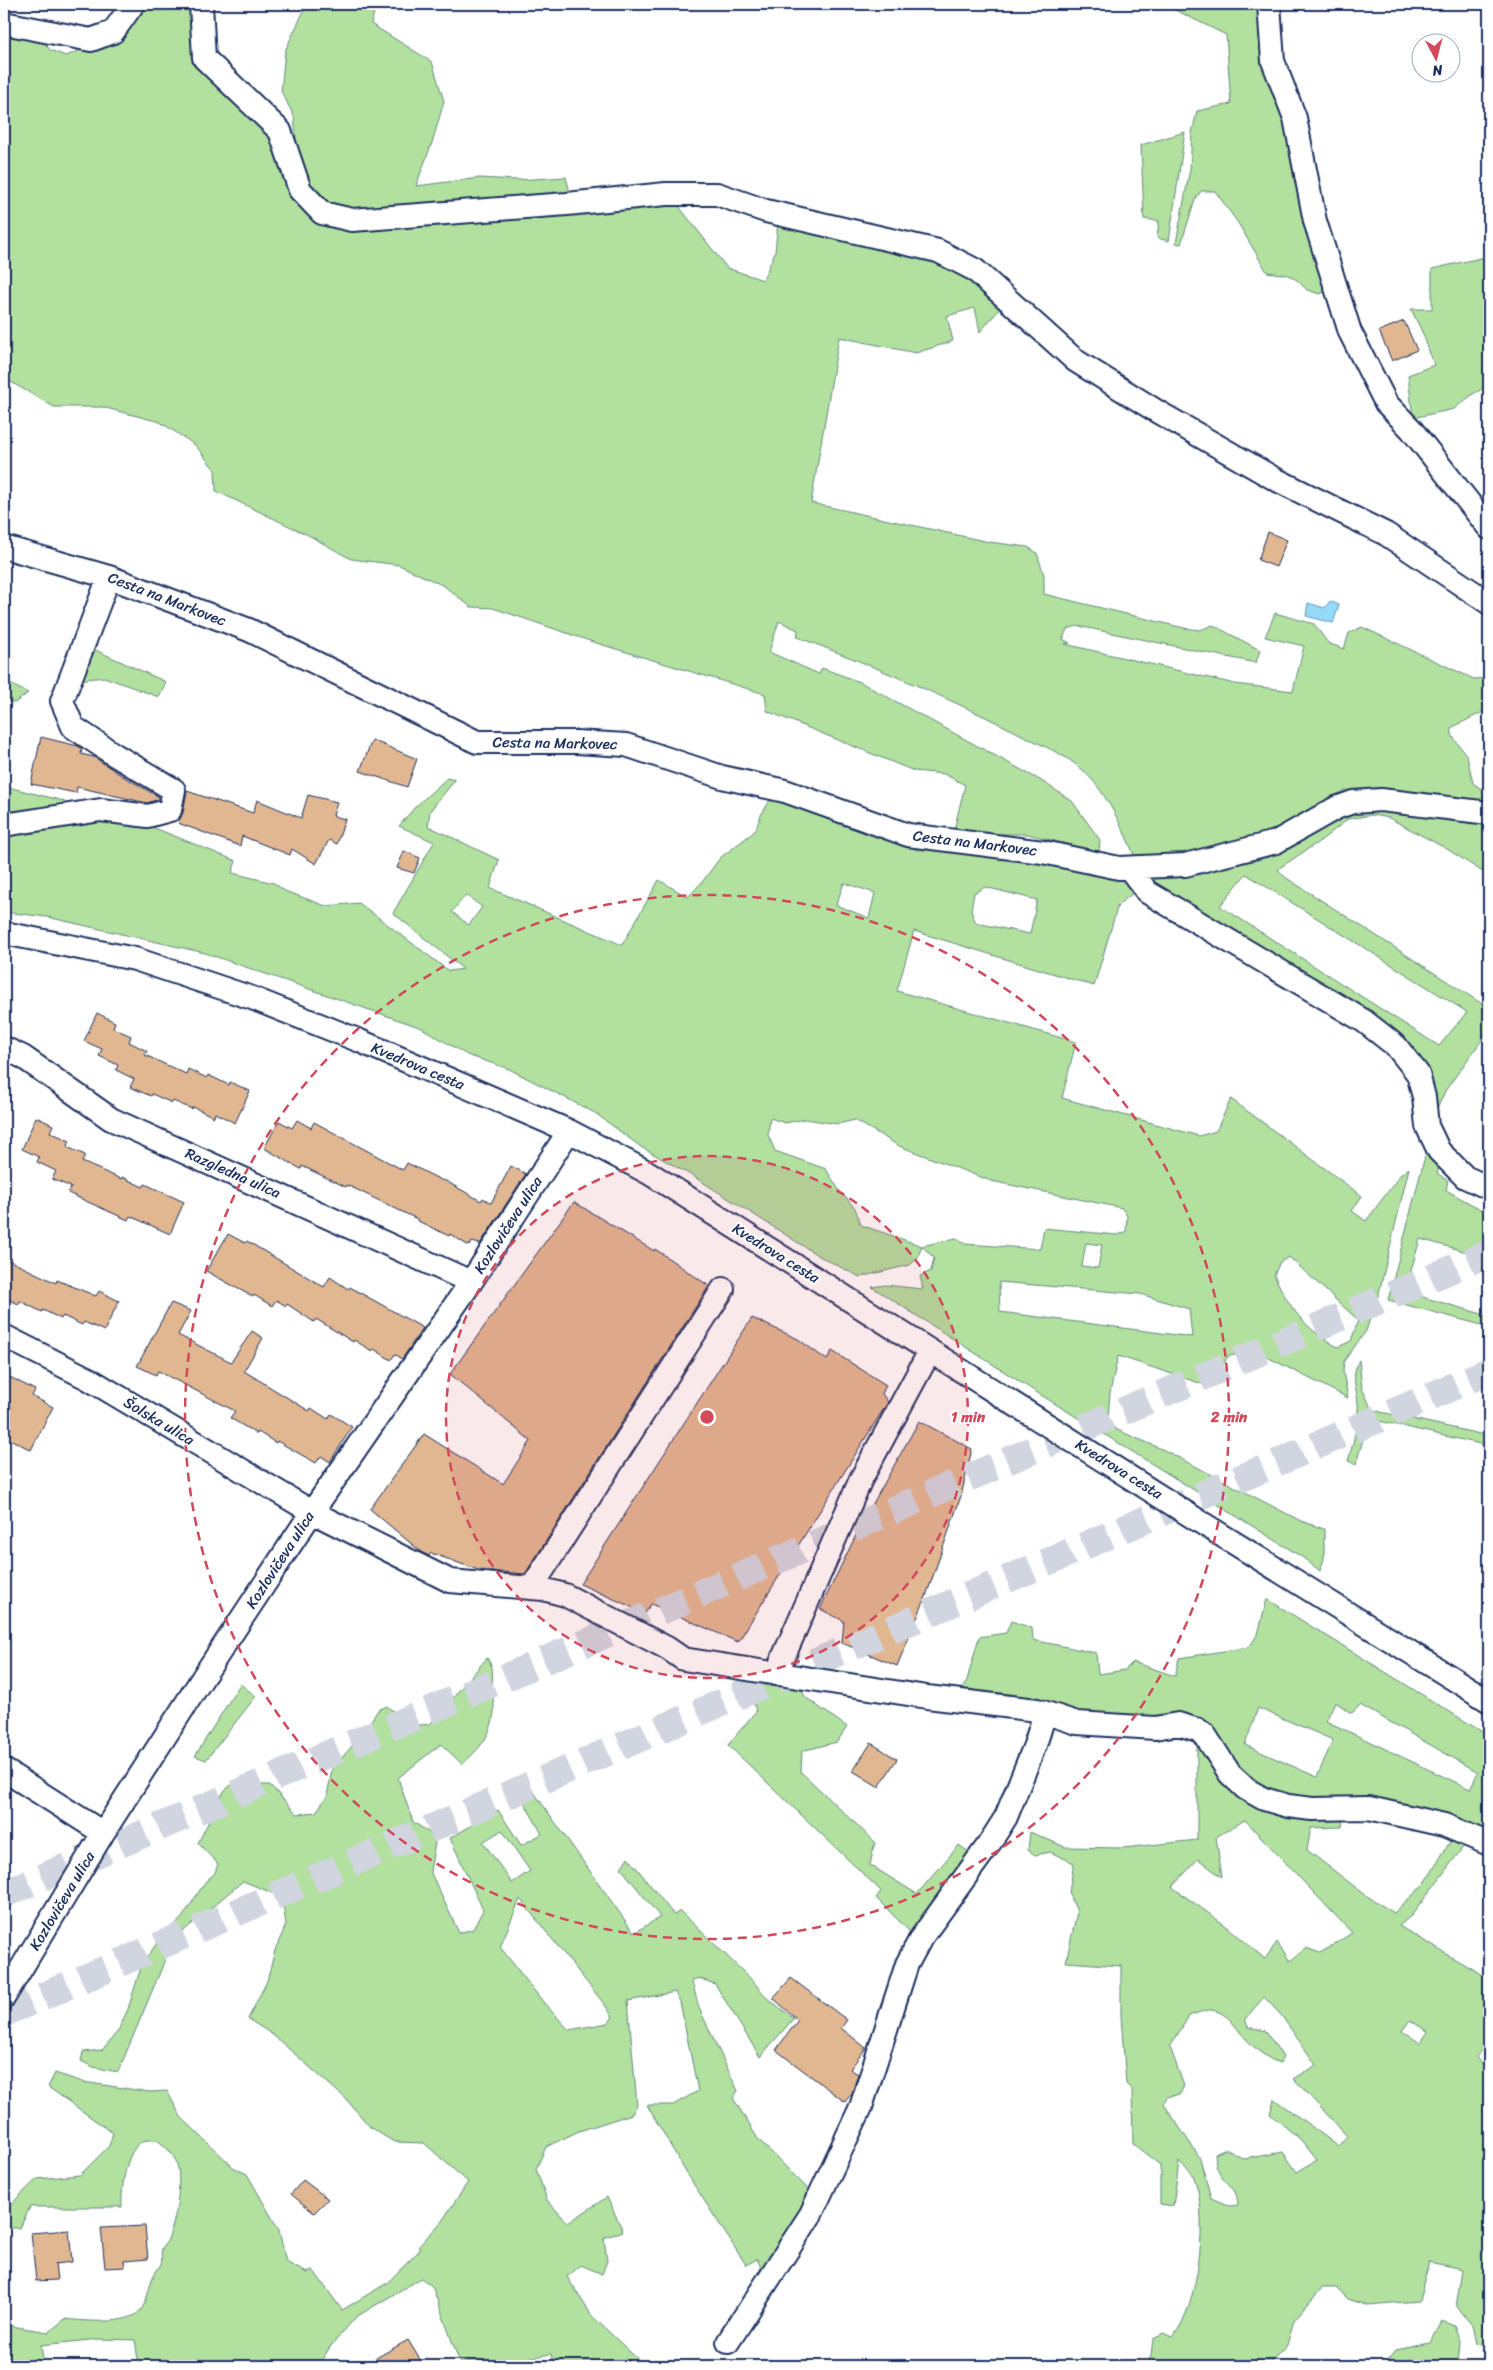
<svg xmlns="http://www.w3.org/2000/svg" width="1493" height="2370" font-family="Sriracha,sans-serif">
  <rect width="100%" height="100%" fill="#fff"/>
  <filter id="ink" filterUnits="userSpaceOnUse"><feTurbulence type="fractalNoise" baseFrequency=".02" numOctaves="2"/><feDisplacementMap in="SourceGraphic" scale="10" xChannelSelector="R" yChannelSelector="G"/><feConvolveMatrix kernelMatrix="1 2 1 2 8 2 1 2 1" color-interpolation-filters="sRGB"/></filter>
  <g filter="url(#ink)">
    <path fill="#b1e09f" stroke="#66887e" fill-rule="evenodd" d="M 134,4 L 194,4 L 192,50 L 197,69 L 240,101 L 265,129 L 316,216 L 674,200 L 727,268 L 763,280 L 775,252 L 778,222 L 915,249 L 974,277 L 1002,306 L 980,332 L 975,308 L 947,316 L 953,341 L 916,353 L 839,337 L 811,503 L 989,542 L 1028,547 L 1037,553 L 1044,575 L 1044,594 L 1184,628 L 1200,630 L 1213,625 L 1260,650 L 1256,663 L 1078,626 L 1067,629 L 1063,639 L 1070,643 L 1065,644 L 1235,684 L 1293,691 L 1304,646 L 1265,637 L 1275,613 L 1314,624 L 1328,643 L 1344,649 L 1349,633 L 1362,627 L 1474,679 L 1489,678 L 1489,709 L 1451,728 L 1453,737 L 1467,756 L 1473,783 L 1480,788 L 1489,789 L 1489,805 L 1383,794 L 1240,848 L 1136,860 C 1124,830 1108,795 1085,772 C 1066,754 1038,744 1016,732 C 944,696 872,665 797,637 L 798,630 L 779,621 L 769,652 L 819,674 L 822,668 L 860,682 L 1040,780 L 1072,801 L 1100,840 L 1099,852 L 1027,834 L 953,834 L 965,785 L 944,774 L 914,771 L 767,711 L 765,694 L 593,642 L 493,608 L 471,607 L 444,586 L 399,565 L 351,559 L 310,536 L 216,491 L 215,470 L 195,445 L 160,422 L 102,407 L 54,407 L 4,378 L 4,31 L 41,38 L 50,50 L 66,56 L 88,47 Z
      M 307,4 L 401,4 L 400,6 L 376,5 L 371,24 L 432,62 L 444,101 L 433,140 L 416,186 L 479,178 L 517,180 L 566,177 L 572,200 L 356,213 L 329,207 L 309,189 L 297,150 L 294,116 L 281,91 L 285,51 Z
      M 1163,4 L 1263,4 L 1287,122 L 1327,291 L 1320,294 L 1307,290 L 1297,280 L 1288,275 L 1267,272 L 1238,223 L 1215,191 L 1201,191 L 1195,200 L 1181,244 L 1176,243 L 1190,169 L 1192,133 L 1197,111 L 1231,104 L 1226,35 Z
      M 1185,132 L 1169,241 L 1157,238 L 1159,221 L 1144,219 L 1141,145 Z
      M 1489,256 L 1489,385 L 1473,394 L 1454,409 L 1413,418 L 1408,375 L 1434,365 L 1423,334 L 1411,309 L 1432,309 L 1432,269 Z
      M 91,648 L 166,682 L 159,697 L 104,677 L 78,680 Z
      M 4,681 L 28,693 L 15,703 L 4,701 Z
      M 447,778 L 455,780 L 430,811 L 428,826 L 499,860 L 490,888 L 622,945 L 659,880 L 688,897 L 702,882 L 720,858 L 755,831 L 761,815 L 774,794 L 918,850 L 956,845 L 1124,878 L 1133,893 L 1118,905 L 1094,986 L 914,931 L 897,991 L 1076,1042 L 1062,1098 L 1199,1136 L 1216,1131 L 1231,1099 L 1362,1196 L 1352,1211 L 1366,1221 L 1401,1174 L 1409,1168 L 1379,1293 L 1366,1331 L 1344,1361 L 1343,1371 L 1348,1398 L 1257,1352 L 1228,1356 L 1211,1387 L 1118,1356 L 1110,1393 L 1108,1419 L 1115,1429 L 1162,1449 L 1301,1521 L 1324,1529 L 1324,1559 L 1320,1571 L 1302,1557 L 1028,1387 L 872,1287 L 885,1285 L 923,1289 L 920,1276 L 931,1271 L 934,1258 L 922,1246 L 917,1259 L 910,1265 L 860,1277 L 819,1256 L 696,1178 L 641,1147 L 595,1113 L 509,1069 L 467,1055 L 422,1028 L 205,953 L 47,917 L 4,912 L 4,832 L 125,816 L 236,861 L 232,873 L 274,883 L 285,891 L 326,906 L 359,903 L 449,971 L 463,969 L 393,913 L 434,842 L 399,826 L 415,807 ZM 844,883 L 875,893 L 869,918 L 836,905 ZM 985,887 L 1037,900 L 1030,934 L 976,923 L 971,911 L 974,893 ZM 466,895 L 482,907 L 469,925 L 452,912 ZM 770,1118 L 785,1123 L 805,1119 L 838,1124 L 855,1120 L 899,1146 L 991,1181 L 1122,1208 L 1127,1216 L 1126,1232 L 1117,1235 L 1044,1228 L 1040,1249 L 965,1244 L 956,1238 L 922,1246 L 861,1225 L 855,1208 L 839,1190 L 826,1169 L 775,1151 L 768,1135 ZM 1086,1243 L 1102,1245 L 1098,1268 L 1082,1266 ZM 1289,1257 L 1358,1320 L 1351,1341 L 1338,1347 C 1305,1329 1290,1309 1274,1275 L 1280,1262 ZM 999,1282 L 1140,1294 L 1189,1309 L 1192,1337 L 1000,1312 Z
      M 4,786 L 64,801 L 62,809 L 4,818 Z
      M 1351,808 L 1489,818 L 1489,876 L 1447,849 L 1389,818 L 1372,815 L 1348,819 L 1323,839 L 1278,869 L 1285,877 L 1484,1005 L 1489,1005 L 1489,1030 L 1445,1091 L 1438,1107 L 1431,1103 L 1426,1076 L 1165,899 L 1151,881 L 1151,876 ZM 1246,874 L 1467,1012 L 1439,1046 L 1220,906 Z
      M 1427,1148 L 1442,1163 L 1437,1173 L 1448,1181 L 1446,1190 L 1482,1210 L 1489,1196 L 1489,1258 L 1420,1239 L 1405,1292 L 1489,1316 L 1489,1327 L 1388,1300 Z
      M 1359,1360 L 1362,1388 L 1372,1410 L 1489,1436 L 1489,1446 L 1379,1421 L 1368,1422 L 1356,1464 L 1348,1461 C 1353,1444 1357,1428 1358,1410 C 1359,1391 1349,1379 1359,1360 Z
      M 1267,1599 L 1489,1736 L 1489,1838 L 1305,1804 L 1243,1780 L 1210,1734 L 958,1695 L 967,1680 L 979,1637 L 1006,1633 L 1011,1621 L 1032,1628 L 1033,1640 L 1096,1653 L 1098,1674 L 1125,1670 L 1133,1662 L 1175,1676 L 1179,1658 L 1249,1647 L 1258,1634 ZM 1335,1702 L 1352,1713 L 1360,1705 L 1478,1772 L 1470,1789 L 1326,1721 ZM 1258,1708 L 1333,1740 L 1317,1777 L 1245,1745 Z
      M 487,1658 C 495,1668 492,1675 492,1688 C 492,1695 495,1704 494,1712 C 492,1735 479,1750 462,1764 L 441,1744 L 398,1778 L 413,1822 L 436,1837 L 430,1871 L 459,1933 L 473,1929 L 483,1910 L 450,1838 L 498,1810 L 521,1845 L 542,1834 L 519,1793 L 528,1784 L 634,1933 L 660,1917 L 621,1868 L 628,1857 L 674,1915 L 680,1911 L 753,1981 L 768,1999 L 794,2018 L 760,2057 L 715,1984 L 698,1978 L 692,1981 L 699,2008 L 738,2091 L 733,2098 L 758,2139 L 810,2191 L 808,2208 L 763,2272 L 757,2259 L 746,2265 L 687,2174 L 647,2105 L 673,2105 L 698,2091 L 680,2002 L 675,1992 L 628,2001 L 637,2105 L 632,2114 L 579,2131 L 546,2147 L 536,2169 L 547,2200 L 568,2223 L 607,2197 L 623,2231 L 604,2238 L 607,2261 L 602,2274 L 581,2265 L 567,2277 L 592,2316 L 645,2366 L 554,2366 L 551,2354 L 523,2359 L 525,2366 L 461,2366 L 432,2286 L 421,2278 L 356,2317 L 330,2347 L 318,2366 L 139,2366 L 135,2340 L 100,2339 L 41,2345 L 44,2366 L 4,2366 L 4,2325 L 49,2332 L 65,2319 C 82,2321 117,2324 133,2316 C 148,2309 147,2290 153,2277 C 155,2272 159,2268 161,2264 C 163,2259 160,2253 162,2249 C 163,2245 167,2243 168,2239 C 176,2221 182,2183 177,2164 C 175,2156 167,2148 161,2143 C 157,2140 155,2140 150,2140 C 126,2138 121,2190 122,2207 L 30,2207 L 20,2228 L 4,2228 L 4,2211 L 37,2179 L 80,2175 L 109,2146 L 113,2133 L 48,2087 L 55,2073 L 83,2082 L 150,2092 L 167,2091 L 181,2117 L 233,2167 L 247,2174 L 279,2230 L 286,2262 L 307,2273 L 313,2270 L 342,2310 L 387,2283 L 419,2251 L 419,2246 L 442,2221 L 468,2182 L 424,2143 L 394,2142 L 371,2128 L 345,2098 L 273,2035 L 248,2019 L 267,1981 L 275,1950 L 286,1925 L 282,1897 L 243,1881 L 174,1939 L 118,2072 L 93,2067 L 81,2061 L 83,2052 L 102,2050 L 118,2031 L 128,2009 L 142,1964 L 162,1936 L 182,1918 L 205,1882 L 215,1873 L 218,1864 L 198,1843 L 224,1791 L 231,1785 L 270,1785 L 297,1814 L 316,1812 L 327,1796 L 332,1769 L 360,1737 L 378,1710 L 387,1706 L 411,1726 L 430,1724 ZM 502,1830 L 530,1871 L 512,1883 L 483,1842 ZM 520,1899 L 605,2005 L 613,2017 L 608,2023 L 569,2030 L 544,2003 L 500,1947 Z
      M 747,1683 L 802,1690 L 805,1697 L 847,1727 L 837,1742 L 802,1751 L 801,1772 L 875,1842 L 870,1865 L 917,1894 L 959,1845 L 973,1855 L 914,1936 L 876,1898 L 881,1891 L 728,1745 L 756,1711 Z
      M 240,1684 L 256,1696 L 206,1760 L 195,1756 Z
      M 1197,1734 L 1239,1792 L 1343,1815 L 1342,1827 L 1311,1828 L 1307,1850 L 1367,1896 L 1394,1913 L 1425,1883 L 1452,1838 L 1467,1842 L 1412,1915 L 1399,1926 L 1489,1979 L 1489,2044 L 1476,2057 L 1489,2075 L 1489,2349 L 1477,2345 L 1473,2326 L 1456,2307 L 1462,2269 L 1429,2262 L 1419,2301 L 1366,2305 L 1348,2299 L 1337,2288 L 1322,2288 L 1294,2320 L 1287,2345 L 1269,2366 L 1147,2366 L 1151,2356 L 1153,2338 L 1164,2333 L 1173,2337 C 1199,2305 1210,2213 1193,2175 C 1190,2170 1184,2166 1179,2162 L 1173,2206 L 1160,2204 L 1160,2165 L 1133,2144 L 1132,2090 L 1126,2084 L 1121,2016 L 1121,1966 L 1066,1962 L 1077,1912 L 1069,1892 L 1074,1863 L 1050,1852 L 1035,1855 L 1028,1850 L 1030,1832 L 1065,1847 L 1123,1848 L 1197,1840 ZM 1245,1820 L 1352,1933 L 1320,1953 L 1306,1948 L 1290,1961 L 1277,1942 L 1265,1959 L 1229,1928 L 1172,1887 L 1198,1859 L 1222,1877 L 1216,1837 ZM 1264,1997 L 1281,2015 L 1316,2065 L 1294,2079 L 1347,2136 L 1338,2146 L 1274,2099 L 1270,2114 L 1300,2139 L 1317,2160 L 1297,2172 L 1283,2152 L 1244,2159 L 1226,2149 L 1215,2154 C 1216,2159 1215,2166 1218,2170 C 1225,2185 1237,2185 1238,2205 L 1230,2206 L 1211,2198 L 1200,2158 L 1164,2104 L 1167,2097 L 1180,2094 L 1184,2086 L 1170,2047 L 1189,2016 C 1195,2014 1202,2011 1208,2010 C 1227,2010 1234,2026 1245,2038 C 1254,2048 1267,2059 1280,2063 L 1283,2057 L 1266,2031 L 1248,2027 L 1245,2019 ZM 1410,2020 L 1428,2032 L 1420,2043 L 1402,2031 Z
      M 1442,2320 L 1454,2325 L 1460,2341 L 1458,2366 L 1388,2366 L 1390,2357 L 1396,2350 L 1431,2343 Z"/>
    <path fill="#95daf7" stroke="#6496ba" d="M 1330,601 L 1339,605 L 1333,623 L 1306,616 L 1308,603 L 1325,608 Z"/>
    <path fill="#e0b791" stroke="#1b2f5e" d="M 1404,321 L 1417,350 L 1392,361 L 1379,331 Z
      M 1268,532 L 1287,540 L 1276,567 L 1258,560 Z
      M 41,737 L 78,746 L 82,749 L 81,754 L 94,757 L 121,775 L 159,797 L 159,799 L 147,803 L 77,787 L 76,793 L 31,784 Z
      M 372,740 L 417,759 L 407,787 L 360,771 Z
      M 187,791 L 253,813 L 257,800 L 301,818 L 308,795 L 337,802 L 333,816 L 345,819 L 337,844 L 329,840 L 316,864 L 292,849 L 290,855 L 242,836 L 240,846 L 178,823 L 183,813 Z
      M 404,851 L 420,858 L 414,873 L 397,868 Z
      M 97,1013 L 115,1022 L 113,1028 L 131,1036 L 129,1042 L 147,1051 L 145,1055 L 186,1074 L 188,1069 L 207,1078 L 208,1075 L 229,1085 L 230,1082 L 250,1091 L 235,1123 L 215,1113 L 214,1117 L 193,1107 L 192,1109 L 173,1101 L 172,1103 L 152,1094 L 151,1096 L 130,1087 L 134,1079 L 116,1070 L 118,1065 L 99,1056 L 102,1049 L 84,1041 Z
      M 36,1117 L 53,1125 L 50,1132 L 70,1141 L 67,1147 L 85,1155 L 82,1162 L 121,1179 L 122,1177 L 143,1187 L 145,1184 L 184,1202 L 170,1234 L 130,1216 L 128,1220 L 68,1193 L 71,1187 L 52,1179 L 56,1171 L 37,1162 L 39,1157 L 22,1149 Z
      M 297,1120 L 311,1128 L 314,1122 L 403,1170 L 407,1163 L 443,1181 L 444,1180 L 481,1201 L 483,1198 L 491,1203 L 511,1166 L 526,1174 L 480,1244 L 472,1242 L 469,1246 L 450,1234 L 449,1236 L 418,1221 L 419,1220 L 347,1185 L 346,1187 L 302,1166 L 301,1169 L 264,1148 L 279,1121 L 292,1128 Z
      M 574,1202 L 654,1251 L 655,1249 L 709,1286 L 525,1574 L 478,1570 L 431,1553 L 429,1556 L 421,1552 L 370,1509 L 424,1434 L 503,1484 L 531,1441 L 450,1374 Z
      M 228,1234 L 245,1243 L 247,1241 L 324,1287 L 330,1277 L 348,1289 L 350,1287 L 423,1328 L 402,1359 L 395,1354 L 391,1360 L 374,1349 L 372,1351 L 354,1340 L 353,1342 L 316,1319 L 314,1322 L 287,1304 L 286,1306 L 276,1300 L 272,1306 L 254,1295 L 253,1297 L 206,1271 Z
      M 4,1258 L 56,1283 L 57,1280 L 96,1296 L 99,1291 L 119,1301 L 104,1331 L 84,1322 L 82,1325 L 63,1316 L 61,1319 L 43,1310 L 42,1312 L 20,1301 L 18,1304 L 4,1297 Z
      M 171,1303 L 191,1311 L 178,1335 L 231,1362 L 252,1331 L 263,1338 L 244,1371 L 309,1411 L 311,1408 L 328,1419 L 331,1414 L 352,1427 L 330,1462 L 321,1456 L 316,1463 L 277,1441 L 276,1443 L 258,1432 L 257,1434 L 230,1418 L 235,1411 L 158,1371 L 156,1375 L 137,1366 Z
      M 752,1318 L 798,1339 L 827,1360 L 832,1351 L 886,1385 L 882,1394 L 888,1402 L 738,1642 L 651,1604 L 645,1613 L 580,1584 Z
      M 4,1374 L 35,1390 L 32,1396 L 53,1407 L 31,1450 L 4,1436 Z
      M 919,1421 L 972,1449 L 961,1496 L 925,1599 L 897,1666 L 842,1643 L 844,1621 L 820,1609 L 861,1525 Z
      M 871,1743 L 897,1759 L 879,1787 L 853,1771 Z
      M 791,1978 L 847,2020 L 841,2028 L 866,2048 L 850,2069 L 858,2074 L 852,2093 L 845,2102 L 776,2050 L 798,2020 L 773,1998 Z
      M 303,2180 L 328,2199 L 314,2213 L 291,2194 Z
      M 145,2226 L 148,2259 L 124,2261 L 125,2267 L 105,2268 L 101,2228 Z
      M 69,2230 L 72,2262 L 55,2264 L 57,2280 L 36,2281 L 31,2233 Z
      M 408,2340 L 424,2366 L 362,2366 Z"/>
    <g fill="none" stroke-linecap="round" stroke-linejoin="round">
      <path stroke="#d1d5df" stroke-width="28" stroke-dasharray="28 14" stroke-linecap="butt" d="M 4,1894 L 1489,1253
        M 4,2013 L 1489,1371"/>
      <g stroke="#1b2f5e" stroke-width="26">
        <path id="minor" d="M 201,4 L 204,58 L 280,131 L 300,190 L 322,213 L 352,220 L 567,204 L 666,194 L 717,194 L 766,211 L 938,251 L 975,270 L 1076,361 L 1158,412 L 1275,479 L 1386,534 L 1489,603
          M 1269,4 L 1273,61 L 1295,118 L 1315,221 L 1350,332 L 1386,403 L 1411,429 L 1489,528
          M 4,23 L 91,40 L 113,32 L 133,4
          M 4,547 L 109,577 L 249,630 L 477,742 L 576,742 L 626,745 L 722,777 L 785,791 L 908,835 L 1043,852 L 1119,868 L 1185,865 L 1276,842 L 1336,808 L 1353,802 L 1381,800 L 1489,813
          M 4,825 L 101,810 L 148,816 L 170,810 L 174,790 L 115,755 L 73,727 L 62,701 L 109,577
          M 1129,868 L 1147,892 L 1364,1021 L 1396,1046 L 1418,1074 L 1424,1097 L 1427,1126 L 1439,1151 L 1465,1177 L 1489,1188
          M 4,933 L 135,959 L 252,998 L 360,1041 L 569,1131 L 649,1173 L 1210,1528 L 1489,1701
          M 4,1048 L 23,1057 L 111,1119 L 471,1282
          M 4,1336 L 89,1379 L 312,1512 L 450,1581 L 543,1589 L 565,1595 L 667,1648 L 683,1659 L 927,1697 L 1037,1710 L 1077,1723 L 1155,1728 L 1178,1724 L 1198,1730 L 1205,1735 L 1230,1774 L 1246,1789 L 1264,1799 L 1288,1806 L 1312,1809 L 1369,1808 L 1444,1825 L 1489,1844
          M 532,1587 L 723,1289
          M 776,1674 L 861,1479 L 930,1351
          M 4,1770 L 103,1833
          M 4,1997 L 103,1833 L 209,1668 L 312,1512 L 471,1282 L 569,1131
          M 728,2342 L 811,2214 L 861,2107 L 907,1964 L 921,1938 L 987,1847 L 1006,1817 L 1035,1745 L 1045,1713"/>
      </g>
      <use href="#minor" stroke="#fff" stroke-width="22"/>
    </g>
  </g>
  <circle cx="707" cy="1417" r="261" fill="#d1495b" fill-opacity=".12"/>
  <g fill="none" stroke="#d1495b" stroke-width="2.5" stroke-dasharray="9 6">
    <circle cx="707" cy="1417" r="261"/>
    <circle cx="707" cy="1417" r="522"/>
  </g>
  <g text-anchor="middle" stroke-width="4" stroke-linejoin="round" paint-order="stroke">
    <g font-size="15" fill="#1b2f5e" stroke="#fff">
      <text transform="translate(167 599) rotate(21)" y="5">Cesta na Markovec</text>
      <text transform="translate(555 743) rotate(1)" y="5">Cesta na Markovec</text>
      <text transform="translate(975 843) rotate(7)" y="5">Cesta na Markovec</text>
      <text transform="translate(418 1066) rotate(23)" y="5">Kvedrova cesta</text>
      <text transform="translate(233 1173) rotate(24)" y="5">Razgledna ulica</text>
      <text transform="translate(508 1225) rotate(-57)" y="5">Kozlovičeva ulica</text>
      <text transform="translate(776 1253) rotate(32)" y="5">Kvedrova cesta</text>
      <text transform="translate(159 1421) rotate(31)" y="5">Šolska ulica</text>
      <text transform="translate(1119 1469) rotate(32)" y="5">Kvedrova cesta</text>
      <text transform="translate(280 1560) rotate(-57)" y="5">Kozlovičeva ulica</text>
      <text transform="translate(62 1901) rotate(-59)" y="5">Kozlovičeva ulica</text>
    </g>
  </g>
  <circle cx="707" cy="1417" r="8" fill="#d1495b" stroke="#fff" stroke-width="2.5"/>
  <g font-size="15" text-anchor="middle" font-weight="bold" fill="#d1495b" stroke="#fff" stroke-width="4" stroke-linejoin="round" paint-order="stroke">
    <text x="968" y="1422">1 min</text>
    <text x="1229" y="1422">2 min</text>
  </g>
  <rect width="1493" height="2370" fill="none" stroke="#fff" stroke-width="20"/>
  <rect x="10" y="10" width="1473" height="2350" fill="none" stroke="#1b2f5e" stroke-width="2" filter="url(#ink)"/>
  <g transform="translate(1436 58) rotate(173)"><circle r="24" fill="#ffffff" stroke="#a4acbf"/>
  <path d="M0-4L9 19L0 12L-9 19Z" fill="#d1495b"/>
  <text y="-8" font-size="14" font-weight="bold" text-anchor="middle" fill="#1b2f5e">N</text>
  </g>
</svg>
